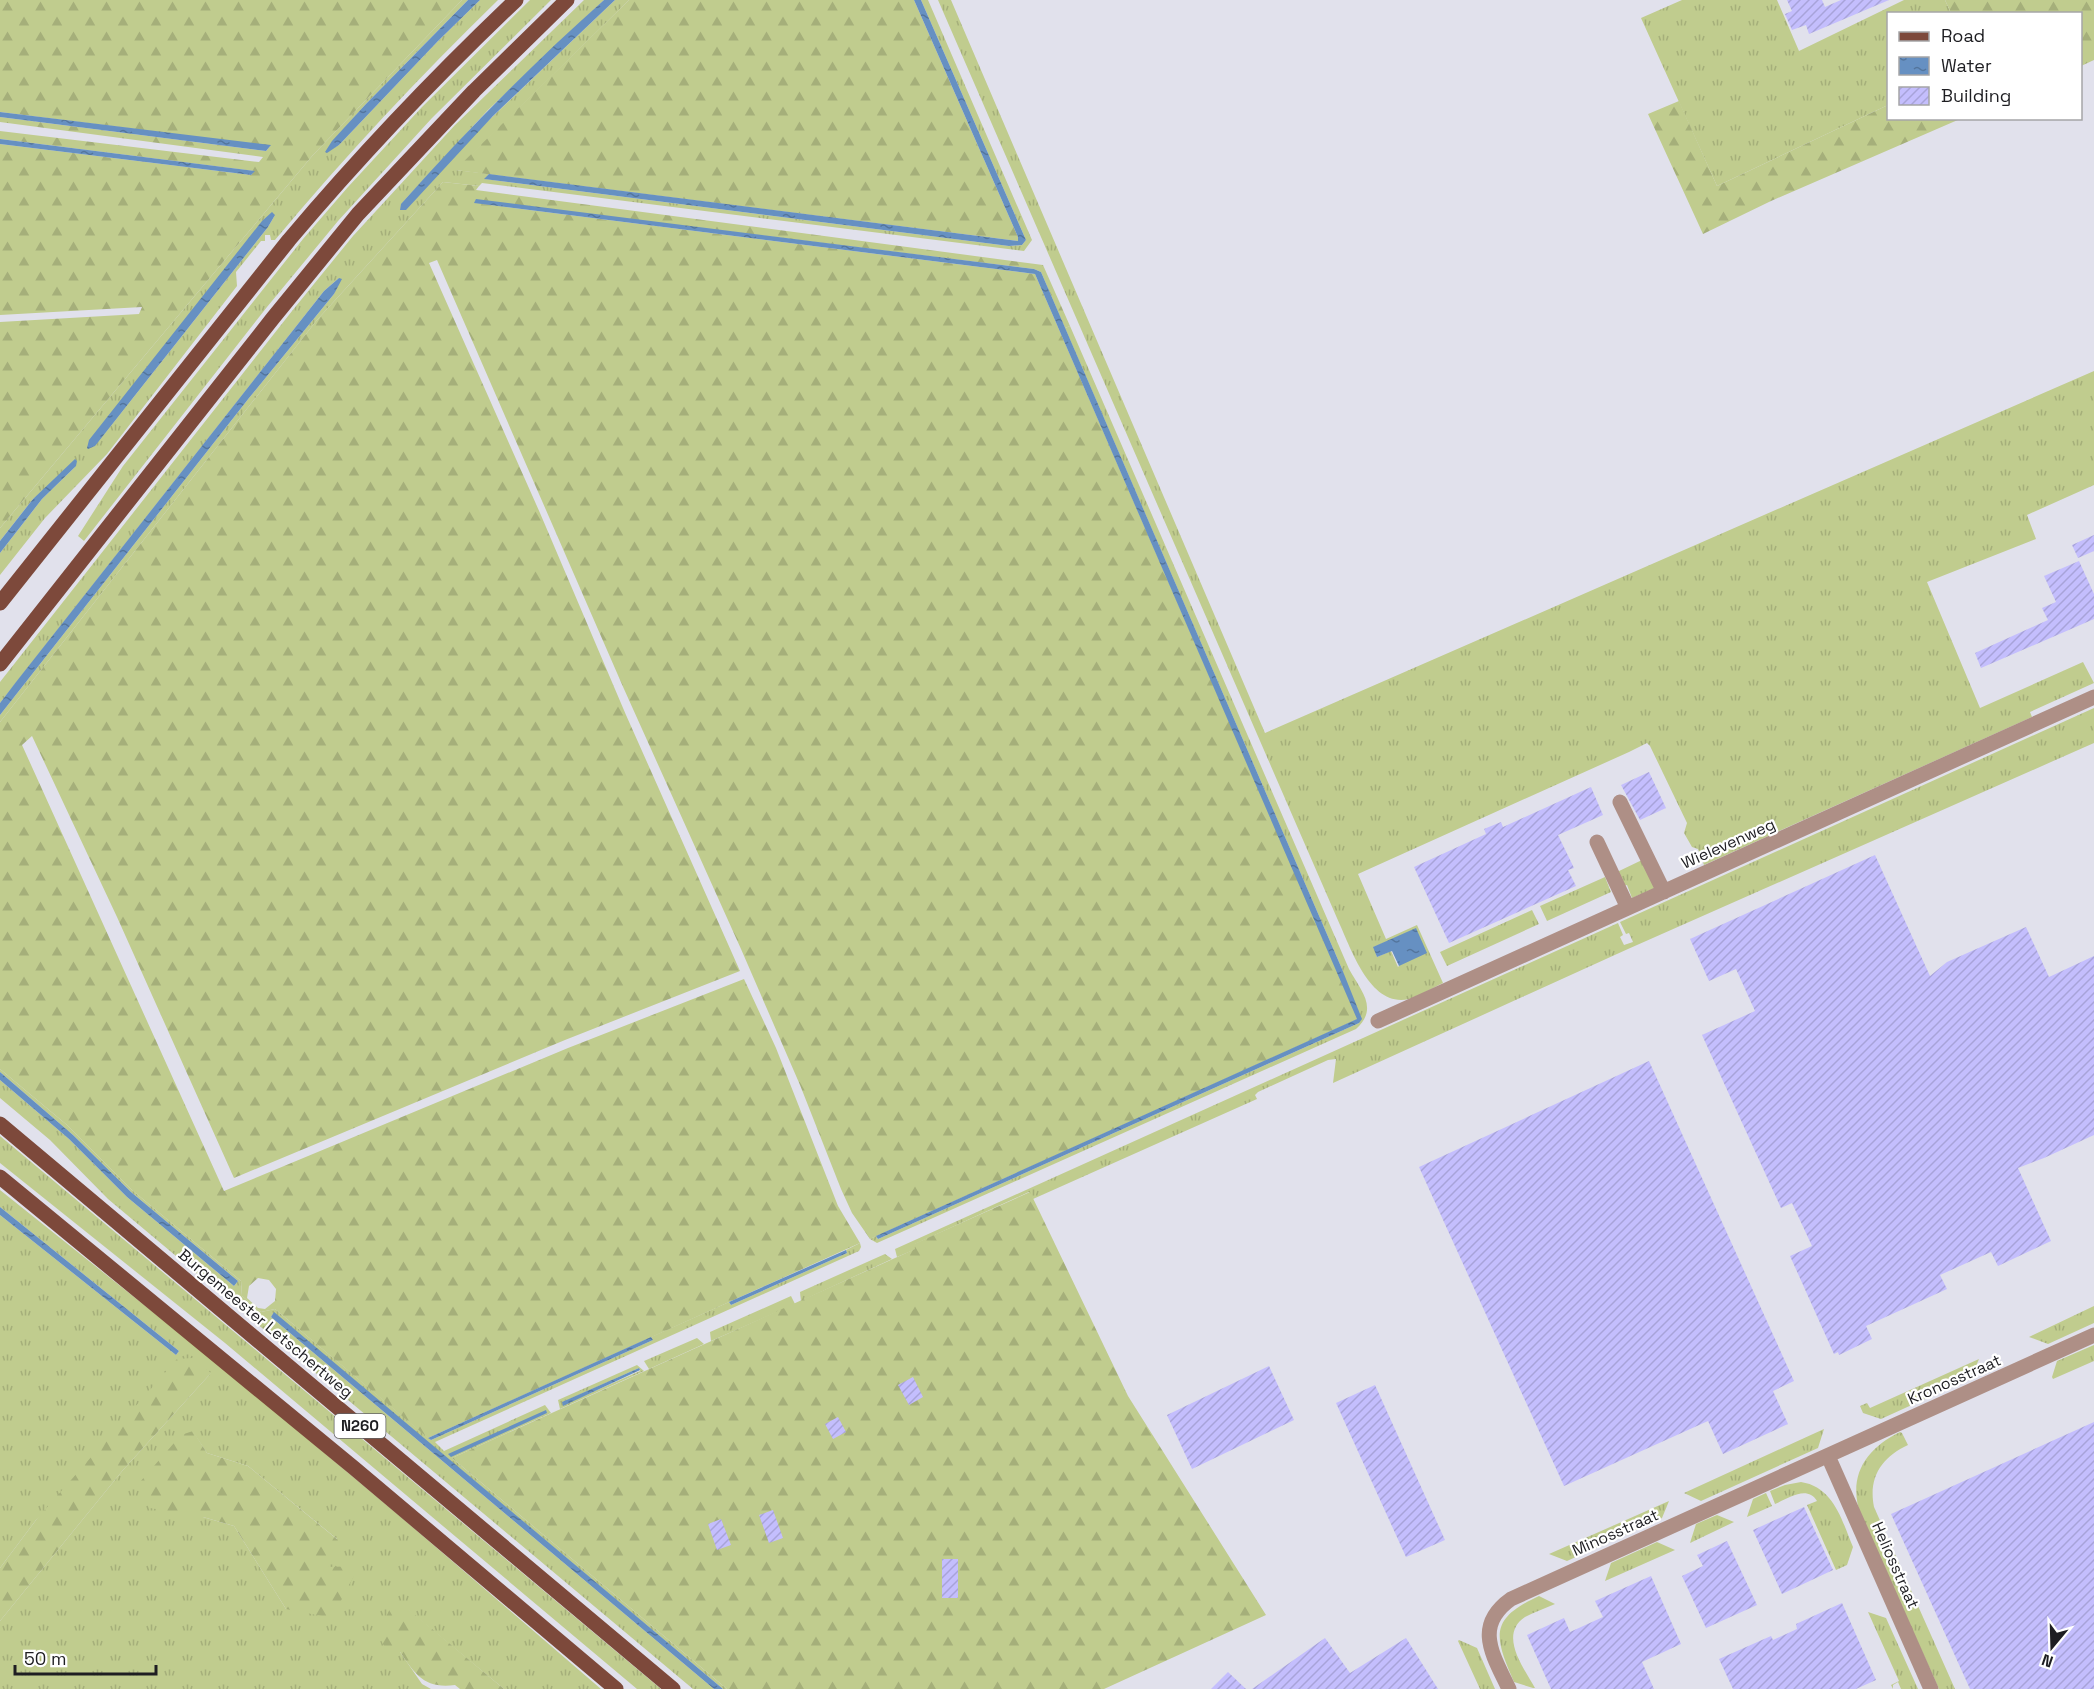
<svg xmlns="http://www.w3.org/2000/svg" width="2094" height="1689" font-family="'Space Grotesk',sans-serif">
  <defs>
    <pattern id="grass-tufts" width="24" height="20" patternUnits="userSpaceOnUse" patternTransform="scale(1.5)"><rect width="24" height="20" fill="#c0cc8e"/><path d="M3 7l-1-3M5 7V3M7 7l1-3M15 17l-1-3M17 17v-4M19 17l1-3" fill="none" stroke="#a5af7a"/></pattern>
    <pattern id="forest-firs" width="22" height="20" patternUnits="userSpaceOnUse" patternTransform="scale(1.5)"><rect width="22" height="20" fill="#c0cc8e"/><path d="M5 1l3.5 6h-7zM16 11l3.5 6h-7z" fill="#a5af7a"/></pattern>
    <pattern id="water-ripples" width="26" height="14" patternUnits="userSpaceOnUse" patternTransform="scale(1.5)"><rect width="26" height="14" fill="#6690c2"/><path d="M2 4q2-2 4 0t4 0M15 11q2-2 4 0t4 0" fill="none" stroke="#53759d"/></pattern>
    <pattern id="building-hatch" width="6" height="6" patternUnits="userSpaceOnUse" patternTransform="scale(1.5)"><rect width="6" height="6" fill="#c4befd"/><path d="M-1 1l2-2M0 6l6-6M5 7l2-2" fill="none" stroke="#a8a3d9"/></pattern>
  </defs>
  <rect width="100%" height="100%" fill="#e1e1ec"/>
  <path fill="url(#grass-tufts)" fill-rule="evenodd" d="M 462,0 L 468,0 L 365,105 L 333,141 L 326,152 L 339,145 L 438,41 L 480,0 L 498,0 C 420,76 345,156 275,240 L 271,240 L 270,235 L 265,235 L 265,241 L 261,241 L 236,272 L 237,286 L 107,454 L 45,518 L 0,575 L 0,553 L 42,499 L 76,466 L 33,499 L 0,541 L 0,528 L 313,155 ZM 275,215 L 268,227 L 95,446 Z
    M 530,0 L 551,0 L 432,118 L 338,221 L 267,307 L 84,541 L 78,536 L 123,466 L 303,239 L 348,187 L 422,107 Z
    M 584,0 L 604,0 L 488,110 L 401,204 L 615,0 L 629,0 L 456,170 L 489,174 L 485,179 L 1009,246 L 1022,245 L 1026,240 L 921,0 L 928,0 L 1032,240 L 1024,251 L 482,183 L 479,186 L 443,182 L 317,320 L 0,722 L 0,715 L 249,398 L 334,294 L 339,278 L 324,291 L 0,703 L 0,682 L 292,311 L 353,236 L 455,125 Z
    M 938,0 L 951,0 L 1265,733 L 2094,371 L 2094,485 L 2027,515 L 2036,539 L 1927,582 L 1980,708 L 2083,662 L 2094,683 L 2030,712 L 2032,717 L 1704,865 L 1698,849 L 1692,847 L 1684,833 L 1687,823 L 1650,746 L 1647,743 L 1629,752 L 1358,874 L 1386,939 L 1417,925 L 1443,983 C 1432,988 1420,996 1409,999 C 1371,1008 1352,951 1340,925 ZM 1416,929 L 1399,966 L 1398,967 L 1391,951 L 1377,957 L 1374,947 Z
    M 1682,0 L 1777,0 L 1799,51 L 1904,0 L 1945,0 L 1951,13 L 1888,14 L 1888,105 L 1717,186 L 1641,18 Z
    M 1070,326 L 1349,969 C 1361,991 1379,1008 1356,1029 L 877,1243 L 870,1239 L 876,1236 L 878,1239 L 1359,1023 L 1342,969 L 1065,328 Z
    M 2094,708 L 2094,743 L 1628,949 L 1333,1083 L 1336,1059 L 1328,1060 L 1258,1092 L 1255,1095 L 1257,1099 L 1033,1199 L 1029,1192 L 915,1244 L 916,1249 L 897,1257 L 895,1249 L 1618,923 L 1623,935 L 1620,937 L 1624,945 L 1633,942 L 1629,933 L 1626,934 L 1620,922 Z
    M 1642,860 L 1655,888 L 1632,898 L 1627,885 L 1623,886 L 1617,872 Z
    M 1605,877 L 1611,892 L 1547,921 L 1540,906 Z
    M 1532,910 L 1539,924 L 1447,966 L 1440,952 Z
    M 0,1069 L 67,1125 L 132,1190 L 241,1281 L 242,1296 L 261,1312 L 275,1309 L 431,1440 L 653,1340 L 651,1337 L 729,1302 L 731,1305 L 847,1253 L 846,1250 L 860,1243 L 861,1247 L 859,1251 L 435,1442 L 444,1451 L 545,1405 L 551,1413 L 452,1458 L 727,1689 L 723,1689 L 274,1313 L 271,1317 L 714,1689 L 693,1689 L 108,1199 L 50,1140 L 0,1098 L 0,1080 L 69,1139 L 127,1197 L 234,1286 L 238,1281 L 131,1192 L 73,1135 L 0,1072 Z
    M 0,1136 L 661,1689 L 637,1689 L 225,1343 L 0,1163 Z
    M 0,1190 L 228,1372 L 402,1518 L 601,1689 L 504,1689 L 395,1599 L 400,1652 L 422,1684 L 431,1689 L 0,1689 L 0,1621 L 123,1470 L 211,1373 L 36,1520 L 0,1568 L 0,1215 L 176,1355 L 179,1351 L 0,1207 ZM 193,1432 L 207,1453 L 248,1466 L 337,1539 L 327,1567 L 286,1609 L 234,1526 L 203,1517 Z
    M 885,1254 L 892,1259 L 801,1301 L 800,1292 Z
    M 791,1296 L 795,1304 L 711,1341 L 710,1332 Z
    M 2094,1306 L 2094,1323 L 2048,1344 L 2029,1337 Z
    M 697,1338 L 704,1344 L 649,1369 L 644,1361 Z
    M 2094,1345 L 2094,1361 L 2053,1379 L 2052,1377 L 2057,1361 Z
    M 1979,1359 L 1971,1378 L 1881,1419 L 1863,1413 L 1860,1406 L 1867,1403 L 1870,1408 Z
    M 637,1365 L 644,1371 L 560,1409 L 558,1400 ZM 639,1368 L 640,1371 L 563,1405 L 563,1402 Z
    M 1824,1429 L 1818,1448 L 1701,1501 L 1684,1493 Z
    M 1900,1432 L 1902,1433 L 1908,1445 C 1882,1457 1868,1477 1874,1507 L 1955,1689 L 1939,1689 L 1861,1516 C 1847,1477 1865,1449 1900,1432 Z
    M 1801,1482 C 1834,1487 1842,1521 1853,1547 L 1847,1565 L 1836,1570 L 1807,1505 L 1817,1501 C 1807,1485 1789,1498 1775,1504 L 1770,1491 L 1785,1485 Z
    M 1766,1493 L 1772,1506 L 1747,1517 L 1753,1499 Z
    M 1669,1501 L 1662,1518 L 1567,1561 L 1549,1554 Z
    M 1717,1515 L 1734,1522 L 1690,1543 L 1696,1524 Z
    M 1657,1542 L 1675,1550 L 1605,1581 L 1611,1563 Z
    M 1539,1596 L 1555,1604 C 1546,1608 1534,1612 1525,1617 C 1498,1635 1524,1668 1535,1688 L 1533,1688 L 1514,1682 C 1494,1636 1489,1619 1539,1596 Z
    M 1868,1612 L 1886,1618 L 1918,1689 L 1901,1689 L 1898,1682 L 1893,1685 L 1893,1689 L 1891,1685 L 1899,1681 Z
    M 1459,1640 L 1477,1648 L 1495,1689 L 1480,1689 L 1458,1641 Z"/>
  <path fill="url(#forest-firs)" fill-rule="evenodd" d="M 0,0 L 462,0 L 313,155 L 0,528 L 0,322 L 139,314 L 142,307 L 0,315 L 0,144 L 251,175 L 254,171 L 0,139 L 0,131 L 259,162 L 263,157 L 0,122 L 0,117 L 266,151 L 270,146 L 0,112 Z
    M 629,0 L 914,0 L 1018,237 L 1018,241 L 455,170 Z
    M 1945,0 L 2094,0 L 2094,60 L 2081,66 L 2080,14 L 1951,13 Z
    M 1679,101 L 1717,186 L 1888,105 L 1888,118 L 1960,119 L 1771,201 L 1703,234 L 1648,114 Z
    M 443,182 L 479,186 L 476,190 L 1043,265 L 1070,326 L 1065,328 L 1041,272 L 1034,269 L 668,224 L 474,203 L 1035,274 L 1358,1019 L 870,1239 L 852,1213 L 841,1189 L 800,1085 L 741,949 L 624,689 L 437,260 L 429,263 L 540,513 L 626,715 L 740,971 L 565,1040 L 234,1178 L 117,917 L 32,736 L 22,745 L 224,1191 L 568,1048 L 744,979 L 776,1048 L 838,1206 L 860,1243 L 428,1438 L 275,1309 L 261,1312 L 242,1296 L 241,1281 L 132,1190 L 67,1125 L 0,1069 L 0,722 L 317,320 ZM 258,1278 L 269,1280 L 276,1289 L 275,1301 L 265,1309 L 258,1308 L 247,1298 L 249,1286 Z
    M 1030,1192 L 1128,1396 L 1266,1615 L 1104,1689 L 727,1689 L 452,1458 L 915,1249 L 914,1244 Z
    M 192,1358 L 211,1373 L 123,1470 L 0,1621 L 0,1568 L 36,1520 L 177,1359 Z
    M 193,1431 L 207,1453 L 248,1466 L 338,1540 L 328,1567 L 359,1566 L 332,1618 L 286,1609 L 234,1526 L 203,1517 L 150,1508 L 140,1482 L 181,1435 Z
    M 395,1598 L 504,1689 L 460,1689 L 455,1685 C 424,1689 415,1674 400,1652 L 386,1650 L 378,1634 Z"/>
  <path fill="url(#water-ripples)" d="M 468,0 L 480,0 L 438,41 L 339,145 L 327,153 L 325,152 L 332,141 L 365,105 Z
    M 604,0 L 615,0 L 493,116 L 406,210 L 400,210 L 401,204 C 465,132 532,64 604,0 Z
    M 914,0 L 921,0 L 1026,240 L 1022,245 L 1009,246 L 484,179 L 489,174 L 1018,241 L 1018,237 Z
    M 0,112 L 271,145 L 266,151 L 0,117 Z
    M 0,139 L 255,171 L 251,175 L 0,144 Z
    M 476,199 L 1034,269 L 1041,272 L 1342,969 L 1362,1019 L 1359,1023 L 878,1239 L 876,1236 L 1357,1019 L 1035,274 L 474,203 Z
    M 272,212 L 275,215 L 268,227 L 95,446 L 88,449 L 87,448 L 89,440 L 262,221 Z
    M 339,278 L 342,279 L 334,294 L 249,398 L 0,715 L 0,703 L 16,682 L 324,291 Z
    M 75,459 L 77,461 L 76,466 L 42,499 L 0,553 L 0,541 L 33,499 Z
    M 1416,928 L 1427,953 L 1399,966 L 1392,951 L 1377,957 L 1373,947 Z
    M 0,1072 L 73,1135 L 131,1192 L 238,1281 L 234,1286 L 127,1197 L 69,1139 L 0,1080 Z
    M 0,1207 L 179,1351 L 176,1355 L 0,1215 Z
    M 846,1250 L 847,1253 L 731,1305 L 729,1302 Z
    M 274,1312 L 723,1689 L 714,1689 L 271,1317 Z
    M 651,1337 L 653,1340 L 431,1440 L 428,1438 Z
    M 639,1368 L 640,1370 L 563,1406 L 562,1402 Z
    M 546,1410 L 547,1413 L 451,1457 L 448,1454 Z"/>
  <path fill="url(#building-hatch)" d="M 1787,0 L 1822,0 L 1825,7 L 1841,0 L 1889,0 L 1809,34 L 1806,25 L 1792,30 L 1785,14 L 1792,11 Z
    M 2094,535 L 2094,551 L 2078,558 L 2072,545 Z
    M 2079,561 L 2094,594 L 2094,619 L 1981,668 L 1975,653 L 2048,620 L 2042,608 L 2056,602 L 2044,576 Z
    M 1649,772 L 1666,808 L 1640,820 L 1621,785 Z
    M 1591,787 L 1603,815 L 1558,835 L 1574,868 L 1568,870 L 1576,886 L 1449,943 L 1414,867 L 1486,834 L 1484,829 L 1501,822 L 1503,827 Z
    M 1875,855 L 1930,976 L 1947,962 L 2026,927 L 2049,977 L 2094,956 L 2094,1135 L 2044,1158 L 2018,1168 L 2051,1241 L 1998,1266 L 1991,1252 L 1940,1275 L 1947,1289 L 1866,1326 L 1872,1339 L 1839,1355 L 1838,1352 L 1834,1354 L 1790,1256 L 1812,1246 L 1792,1203 L 1781,1208 L 1702,1035 L 1755,1011 L 1736,969 L 1709,981 L 1690,939 Z
    M 1649,1061 L 1794,1381 L 1773,1391 L 1788,1424 L 1723,1454 L 1708,1421 L 1564,1486 L 1419,1167 Z
    M 1269,1366 L 1294,1420 L 1192,1469 L 1167,1415 Z
    M 913,1377 L 923,1397 L 909,1405 L 898,1385 Z
    M 1375,1385 L 1445,1540 L 1406,1557 L 1336,1403 Z
    M 838,1417 L 846,1432 L 833,1439 L 825,1424 Z
    M 2094,1422 L 2094,1689 L 1970,1689 L 1891,1514 Z
    M 1804,1507 L 1833,1570 L 1782,1594 L 1753,1530 Z
    M 773,1510 L 783,1538 L 769,1543 L 759,1515 Z
    M 721,1519 L 731,1545 L 717,1550 L 708,1524 Z
    M 1727,1541 L 1757,1605 L 1706,1628 L 1682,1576 L 1703,1566 L 1697,1555 Z
    M 942,1559 L 958,1559 L 958,1598 L 942,1598 Z
    M 1651,1576 L 1681,1644 L 1642,1662 L 1654,1689 L 1551,1689 L 1527,1635 L 1564,1618 L 1570,1632 L 1603,1617 L 1595,1601 Z
    M 1842,1603 L 1876,1680 L 1856,1689 L 1733,1689 L 1719,1659 L 1771,1636 L 1773,1640 L 1797,1629 L 1796,1624 Z
    M 1325,1638 L 1350,1673 L 1406,1638 L 1438,1689 L 1252,1689 Z
    M 1228,1672 L 1246,1689 L 1211,1689 Z"/>
  <g fill="none" stroke-linecap="round" stroke-linejoin="round">
    <path stroke="#ae8f86" stroke-width="15" d="M 1620,802 L 1664,892
      M 1597,842 L 1628,908
      M 1378,1021 L 2094,697
      M 1828,1456 L 1931,1689
      M 1509,1689 C 1493,1655 1473,1626 1511,1599 L 2094,1335"/>
    <path stroke="#7d493b" stroke-width="15" d="M 0,603 L 289,240 C 360,156 436,76 516,0
      M 0,664 L 273,318 L 358,214 L 474,91 L 567,0
      M 0,1124 L 673,1689
      M 0,1177 L 354,1468 L 616,1689"/>
  </g>
  <g text-anchor="middle" stroke-width="4.5" stroke-linejoin="round" paint-order="stroke">
    <rect fill="#fff" stroke="#626264" stroke-width="1.5" x="334.5" y="1414" width="51" height="24" rx="4.5"/>
    <g font-size="15" font-weight="bold" fill="#1e1e22">
      <text x="360" y="1431">N260</text>
    </g>
    <g font-size="16" fill="#1e1e22" stroke="#fff">
      <text transform="translate(1728 843) rotate(-24)" y="6">Wielevenweg</text>
      <text transform="translate(266 1323) rotate(40)" y="6">Burgemeester Letschertweg</text>
      <text transform="translate(1954 1379) rotate(-24)" y="6">Kronosstraat</text>
      <text transform="translate(1615 1532) rotate(-24)" y="6">Minosstraat</text>
      <text transform="translate(1896 1565) rotate(66)" y="6">Heliosstraat</text>
    </g>
  </g>
  <rect x="1887" y="12" width="195" height="108" fill="#ffffff" stroke="#a5a5a7" stroke-width="1.5"/>
  <rect x="1899" y="32" width="30" height="9" fill="#7d493b" stroke="#a5a5a7" stroke-width="1.5"/>
  <text x="1941" y="42" font-size="18" fill="#1e1e22">Road</text>
  <rect x="1899" y="57" width="30" height="18" fill="url(#water-ripples)" stroke="#a5a5a7" stroke-width="1.5"/>
  <text x="1941" y="72" font-size="18" fill="#1e1e22">Water</text>
  <rect x="1899" y="87" width="30" height="18" fill="url(#building-hatch)" stroke="#a5a5a7" stroke-width="1.5"/>
  <text x="1941" y="102" font-size="18" fill="#1e1e22">Building</text>
  <g transform="translate(2052 1647) rotate(199)" stroke="#ffffff" stroke-width="4.5" paint-order="stroke">
  <path d="M0-4.5L10 22L0 15L-10 22Z" fill="#1e1e22"/>
  <text y="-9" font-size="16" font-weight="bold" text-anchor="middle" fill="#1e1e22">N</text>
  </g>
  <path d="M15 1665v9h141v-9" fill="none" stroke="#1e1e22" stroke-width="3"/>
  <text x="24" y="1665" font-size="18" fill="#1e1e22" stroke="#ffffff" stroke-width="4.5" paint-order="stroke">50 m</text>
</svg>
